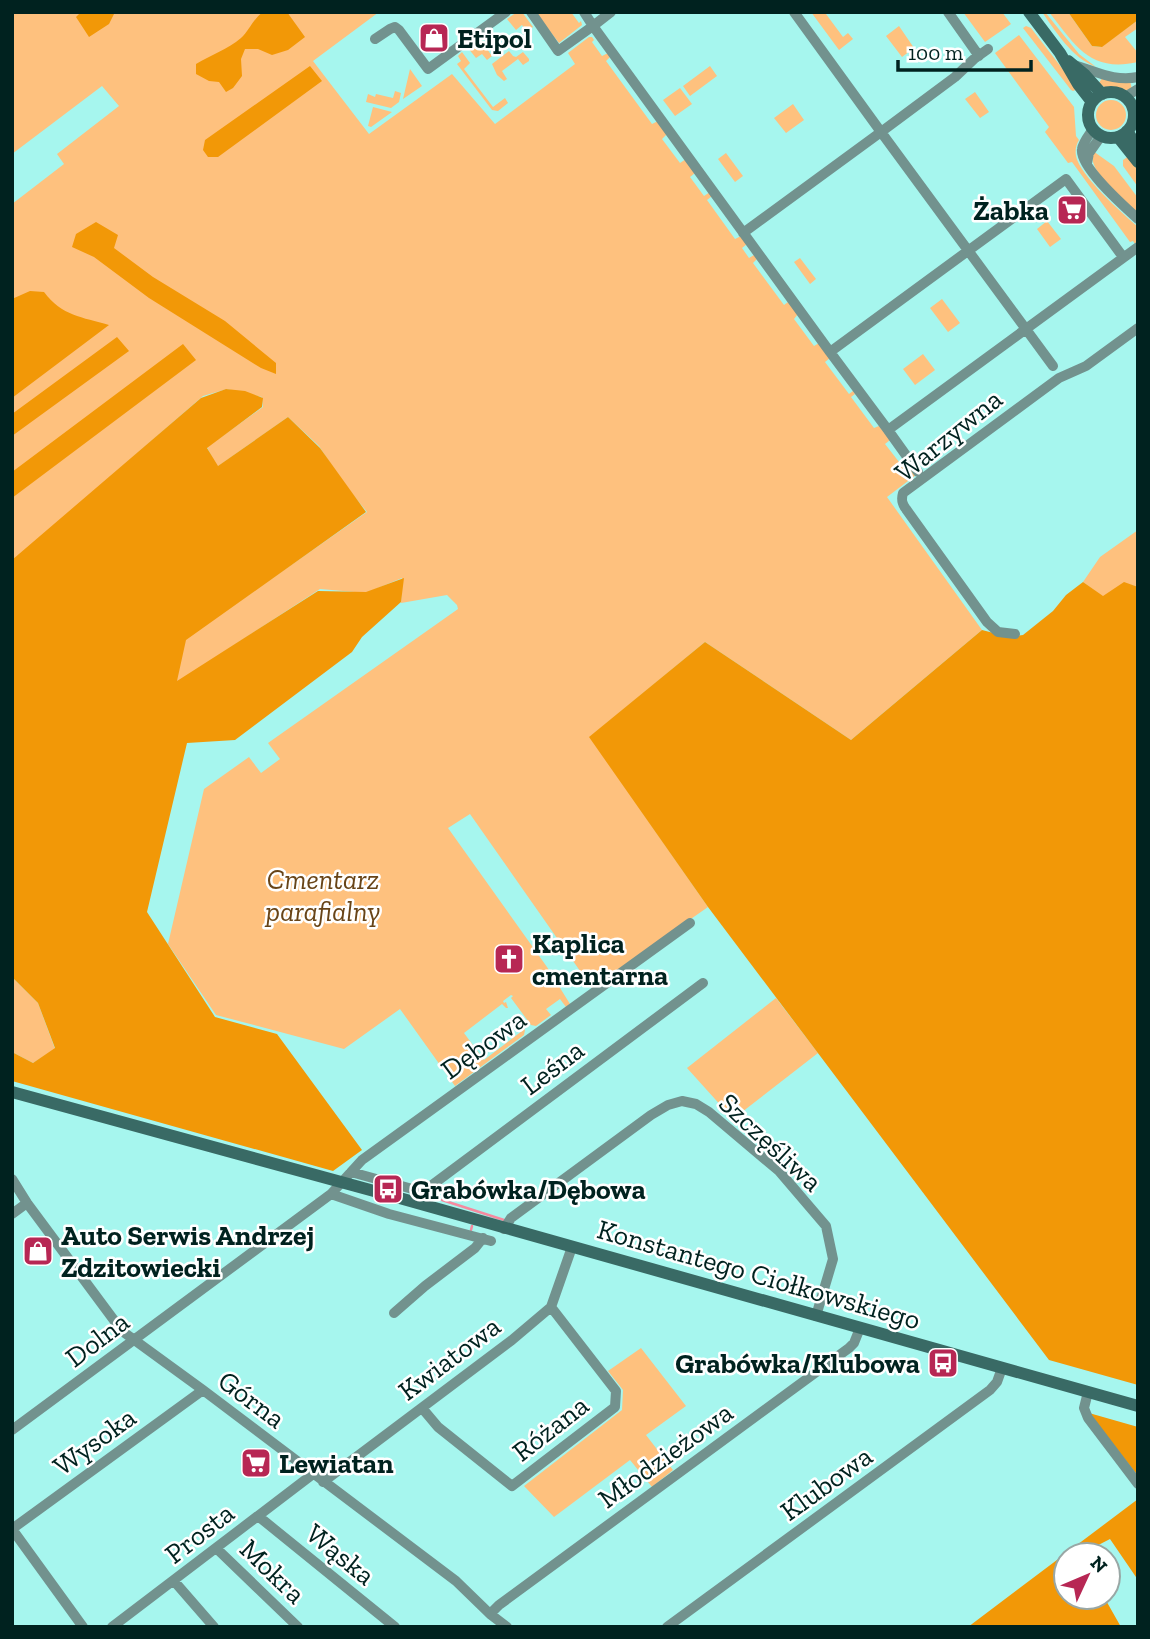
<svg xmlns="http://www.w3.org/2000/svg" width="1150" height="1639" font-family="'Zilla Slab',serif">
  <rect width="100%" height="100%" fill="#a6f6ee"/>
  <path fill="#fec17e" d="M 12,12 L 379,12 L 313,61 L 369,134 L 452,74 L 495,124 L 575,64 L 568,53 L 589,37 L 592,37 L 594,40 L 592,42 L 602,56 L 608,53 L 611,56 L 606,61 L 652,124 L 658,121 L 667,134 L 662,139 L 680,163 L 686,159 L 695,173 L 690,177 L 704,196 L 710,192 L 712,196 L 707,200 L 735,239 L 741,236 L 747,244 L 742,248 L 749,258 L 754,255 L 757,259 L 753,263 L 784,305 L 788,302 L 798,314 L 794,319 L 814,346 L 819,343 L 830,358 L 825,362 L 849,394 L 853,391 L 855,394 L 851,397 L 874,428 L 879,426 L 890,440 L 885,444 L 903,467 L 907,465 L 916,475 L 887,497 L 982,630 L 851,740 L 705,642 L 590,737 L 708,907 L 592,988 L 470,814 L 448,828 L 547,967 L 570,1004 L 566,1007 L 560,999 L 546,1009 L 551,1015 L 536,1026 L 531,1025 L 511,998 L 513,996 L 511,995 L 503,1001 L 504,1003 L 506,1002 L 508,1008 L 506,1008 L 502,1004 L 464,1033 L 484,1060 L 522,1031 L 519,1026 L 520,1024 L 525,1030 L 524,1035 L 455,1086 L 400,1009 L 344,1049 L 216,1015 L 168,944 L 204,789 L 249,757 L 261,773 L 280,759 L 268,743 L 458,609 L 457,605 L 447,595 L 401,603 L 402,578 L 366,593 L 320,589 L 176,683 L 184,640 L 367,512 L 342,481 L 319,446 L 288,417 L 217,467 L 207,447 L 263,407 L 262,397 L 227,389 L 203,396 L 12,562 L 12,204 L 64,164 L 57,154 L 119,106 L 102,86 L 12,154 Z
    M 517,12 L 522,12 L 533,27 L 527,32 L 522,25 L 516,30 L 507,19 Z
    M 535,12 L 571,12 L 579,23 L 581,21 L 582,25 L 559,43 Z
    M 811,12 L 826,14 L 843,37 L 848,33 L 853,39 L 839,50 Z
    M 963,12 L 1002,12 L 1011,24 L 985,42 Z
    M 1042,12 L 1045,12 L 1079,54 L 1096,67 C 1072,58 1056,32 1042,12 Z
    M 1049,12 L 1068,12 L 1092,46 L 1101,47 L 1138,20 L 1138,28 L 1125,37 L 1138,53 L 1138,62 C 1090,73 1075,45 1049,12 Z
    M 899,26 L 914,48 L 902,57 L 886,36 Z
    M 1026,26 L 1031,28 L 1078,89 L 1073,91 L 1071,90 L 1023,28 Z
    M 1019,35 L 1074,107 L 1076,136 L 1079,140 C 1076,145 1075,150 1076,156 C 1080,176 1122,213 1138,227 L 1138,242 L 1135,244 L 1133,241 L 1130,242 L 1072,162 L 1068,163 L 1045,132 L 1049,127 L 995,53 Z
    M 480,39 L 492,56 L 487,60 L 482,54 L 476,58 L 468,48 Z
    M 509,51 L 513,56 L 516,57 L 523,52 L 529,59 L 529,61 L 523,65 L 518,59 L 502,71 L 507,79 L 504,81 L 497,75 L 492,64 Z
    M 462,52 L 470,63 L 464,69 L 493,107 L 505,98 L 508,103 L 498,111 L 492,110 L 457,64 L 461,61 L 458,56 Z
    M 710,66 L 717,76 L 690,96 L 683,86 Z
    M 410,69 L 422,86 L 403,99 Z
    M 1102,78 L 1130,81 L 1132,89 C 1122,92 1107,91 1099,83 Z
    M 680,88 L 692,104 L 675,116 L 663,100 Z
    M 395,91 L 401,93 L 399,102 L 391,108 L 366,102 L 368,94 L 375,97 L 376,94 L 393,98 Z
    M 975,92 L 989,112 L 980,118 L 965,99 Z
    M1096 115a15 15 0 1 1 30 0a15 15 0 1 1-30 0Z
    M 793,104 L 804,120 L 786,133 L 774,118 Z
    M 373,107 L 392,112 L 371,127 L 368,126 Z
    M 1093,151 L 1114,166 L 1138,198 L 1138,213 C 1126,202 1097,178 1093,162 C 1092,159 1093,155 1093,151 Z
    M 726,153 L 743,176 L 735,182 L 718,159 Z
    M 1129,156 L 1138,169 L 1138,187 L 1123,166 L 1123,160 Z
    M 1047,221 L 1061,239 L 1050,247 L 1037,229 Z
    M 800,258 L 816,279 L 810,284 L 794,262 Z
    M 942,299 L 960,323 L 948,332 L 930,308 Z
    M 923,354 L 935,370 L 915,385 L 903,369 Z
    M 1138,530 L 1138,587 L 1124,583 L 1103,597 L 1083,582 L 1100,557 Z
    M 12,977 L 38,1003 L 55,1049 L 33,1063 L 12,1052 Z
    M 776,998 L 818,1053 L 733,1119 L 687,1068 Z
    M 641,1348 L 686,1406 L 646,1435 L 673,1470 L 652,1487 L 630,1460 L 554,1517 L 524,1486 L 622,1410 L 623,1390 L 608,1371 Z"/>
  <path fill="#f29807" d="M 81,12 L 115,12 L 109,24 L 89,37 L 76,17 Z
    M 263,12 L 287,12 L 305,37 L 288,50 L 272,55 L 258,49 L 245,49 L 241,59 L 242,76 L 233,88 L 226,92 L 219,82 L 209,81 L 196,74 L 196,64 C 211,55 228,49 241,38 C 249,31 253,19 263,12 Z
    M 1068,12 L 1138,12 L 1138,20 L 1102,47 L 1092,46 Z
    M 310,66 L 322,81 L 218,157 L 208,157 L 203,150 L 205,140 Z
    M 96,222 L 118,235 L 114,248 L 153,277 L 225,321 L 276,363 L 276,374 L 261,368 L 149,298 L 94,257 L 72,247 L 76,234 Z
    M 30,291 L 44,292 C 62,316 82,317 109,325 L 12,398 L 12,299 Z
    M 117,337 L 129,351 L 12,436 L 12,414 Z
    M 183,344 L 196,360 L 12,498 L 12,472 Z
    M 226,389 L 245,391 L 263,398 L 262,407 L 207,448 L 218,466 L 288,417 L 320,448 L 366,512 L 186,640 L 177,681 L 318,591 L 366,592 L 404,578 L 401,602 L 362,637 L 352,652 L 235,740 L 187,743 L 147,912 L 215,1017 L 277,1034 L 362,1150 L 333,1171 L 12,1081 L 12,1052 L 33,1063 L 55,1048 L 38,1003 L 12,977 L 12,560 L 201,398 Z
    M 1083,582 L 1103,596 L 1124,582 L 1138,587 L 1138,1385 L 1049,1360 L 708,907 L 589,737 L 705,642 L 851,740 L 982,630 L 1009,637 L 1023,635 L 1053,611 L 1066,595 Z
    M 1089,1413 L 1138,1427 L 1138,1476 Z
    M 1138,1499 L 1138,1580 L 1110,1539 L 1079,1555 L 1066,1555 L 1066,1597 L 1104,1597 L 1121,1627 L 968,1627 Z"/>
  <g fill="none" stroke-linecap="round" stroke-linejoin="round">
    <path stroke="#f58a9f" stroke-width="2.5" d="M 442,1200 L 504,1220
      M 471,1230 L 472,1226"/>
    <path stroke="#72928e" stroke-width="10" d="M 531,12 L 558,51 L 593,26 L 830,352
      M 584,12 L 593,26 L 611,12
      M 948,12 L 979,56
      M 375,39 L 390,29 L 395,27 L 399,30 L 428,69 L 506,12
      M 988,49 L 974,59 L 955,77 L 881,132 L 1053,366
      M 1074,65 C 1096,71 1114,82 1138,77
      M 1125,97 L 1138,89
      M 1133,111 L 1138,106
      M 1093,129 C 1089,135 1083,142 1082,149 C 1079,167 1125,207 1138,219
      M 1087,163 L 1089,153 L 1101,136
      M 743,233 L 881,132 L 794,12
      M 1123,257 L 1066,179 L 830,352 L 888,430 L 1138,247
      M 888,430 L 918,472
      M 1015,634 L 998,632 L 987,622 L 906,509 C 902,504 901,500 903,493 L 1059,378 L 1086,366 L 1138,328
      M 351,1172 L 416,1190 L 428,1188 L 703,983
      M 12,1179 L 27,1203 L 122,1331 L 203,1390 L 456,1581 L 490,1614 L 507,1627
      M 331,1194 L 389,1214 L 491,1241
      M 12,1214 L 27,1203
      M 504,1229 L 511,1218 L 651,1115 L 668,1105 L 682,1101 L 696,1104 L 709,1112 L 779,1171 L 826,1226 L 833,1259 L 816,1316
      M 394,1313 L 425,1286 L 475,1248 L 483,1238
      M 1088,1392 L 1084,1408 L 1088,1418 L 1138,1484
      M 422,1408 L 438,1427 L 512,1486 L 615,1407 L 616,1391 L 551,1307
      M 12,1430 L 331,1194 L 362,1160 L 690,923
      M 323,1482 L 512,1340 L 551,1307 L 572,1247
      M 258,1516 L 395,1627
      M 12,1529 L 203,1390
      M 12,1529 L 83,1627
      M 216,1548 L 298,1627
      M 174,1581 L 214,1627
      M 490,1614 L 499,1605 L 849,1348 L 854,1343 L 860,1328
      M 112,1627 L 313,1474
      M 667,1627 L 990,1390 L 997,1382 L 1002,1368"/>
    <path stroke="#396a65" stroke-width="12" d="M 1029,12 L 1060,53 L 1078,84 L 1092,102
      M 1068,61 L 1085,75 L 1102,94
      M1088 115a23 23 0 1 1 46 0a23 23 0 1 1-46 0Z
      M 1127,131 L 1138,148
      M 1118,137 L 1138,162
      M 12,1092 L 396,1197 L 1138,1406"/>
  </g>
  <defs>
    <g id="shop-square" transform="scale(1.575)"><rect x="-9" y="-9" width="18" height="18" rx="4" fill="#b72754" stroke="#fff"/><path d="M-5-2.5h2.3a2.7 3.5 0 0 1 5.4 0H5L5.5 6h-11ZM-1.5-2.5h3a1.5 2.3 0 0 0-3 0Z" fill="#fff"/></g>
    <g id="supermarket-square" transform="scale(1.575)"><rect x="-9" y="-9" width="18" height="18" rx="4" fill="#b72754" stroke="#fff"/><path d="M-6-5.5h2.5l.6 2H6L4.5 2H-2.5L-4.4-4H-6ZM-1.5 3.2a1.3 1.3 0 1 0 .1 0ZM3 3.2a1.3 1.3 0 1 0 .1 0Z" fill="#fff"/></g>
    <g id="church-square" transform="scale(1.575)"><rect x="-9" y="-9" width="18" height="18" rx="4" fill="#b72754" stroke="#fff"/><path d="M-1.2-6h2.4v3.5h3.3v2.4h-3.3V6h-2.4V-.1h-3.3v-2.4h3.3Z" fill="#fff"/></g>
    <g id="bus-square" transform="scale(1.575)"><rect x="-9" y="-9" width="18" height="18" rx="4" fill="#b72754" stroke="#fff"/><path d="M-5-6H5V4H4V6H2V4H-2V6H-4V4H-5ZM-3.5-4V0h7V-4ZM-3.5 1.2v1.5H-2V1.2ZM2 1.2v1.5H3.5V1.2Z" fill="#fff"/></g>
  </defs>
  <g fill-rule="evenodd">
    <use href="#shop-square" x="434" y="38"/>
    <use href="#supermarket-square" x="1072" y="210"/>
    <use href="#church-square" x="509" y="959"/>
    <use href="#bus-square" x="388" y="1189"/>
    <use href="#shop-square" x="38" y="1251"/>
    <use href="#bus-square" x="943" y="1363"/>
    <use href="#supermarket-square" x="256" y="1463"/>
  </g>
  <g text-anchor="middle" stroke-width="5" stroke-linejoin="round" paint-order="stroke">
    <g font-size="28" font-weight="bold" fill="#00221f" stroke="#fff" text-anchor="start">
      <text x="457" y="48">Etipol</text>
      <text x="1049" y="220" text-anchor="end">Żabka</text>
      <text x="532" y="953">Kaplica<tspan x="532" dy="32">cmentarna</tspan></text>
      <text x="411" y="1199">Grabówka/Dębowa</text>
      <text x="61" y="1245">Auto Serwis Andrzej<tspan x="61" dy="32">Zdzitowiecki</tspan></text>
      <text x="920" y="1373" text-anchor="end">Grabówka/Klubowa</text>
      <text x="279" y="1473">Lewiatan</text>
    </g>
    <g font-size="28" fill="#00221f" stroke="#fff">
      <text transform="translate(948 435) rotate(-39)" y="10">Warzywna</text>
      <text transform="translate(483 1044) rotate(-36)" y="10">Dębowa</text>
      <text transform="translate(552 1067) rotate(-37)" y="10">Leśna</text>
      <text transform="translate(771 1142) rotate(43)" y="10">Szczęśliwa</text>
      <text transform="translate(759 1274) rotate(16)" y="10">Konstantego Ciołkowskiego</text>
      <text transform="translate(97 1339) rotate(-37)" y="10">Dolna</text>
      <text transform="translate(449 1358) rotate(-37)" y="10">Kwiatowa</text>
      <text transform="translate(252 1399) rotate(37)" y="10">Górna</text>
      <text transform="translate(550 1428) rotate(-38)" y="10">Różana</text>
      <text transform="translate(94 1441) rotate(-36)" y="10">Wysoka</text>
      <text transform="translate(665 1455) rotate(-36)" y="10">Młodzieżowa</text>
      <text transform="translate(826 1483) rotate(-36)" y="10">Klubowa</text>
      <text transform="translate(199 1533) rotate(-38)" y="10">Prosta</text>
      <text transform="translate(341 1554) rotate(39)" y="10">Wąska</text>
      <text transform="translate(273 1571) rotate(44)" y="10">Mokra</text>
    </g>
    <g font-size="28" font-style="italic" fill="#684417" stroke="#fff">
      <text x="323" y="889">Cmentarz<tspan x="323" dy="32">parafialny</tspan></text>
    </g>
  </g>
  <rect width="1150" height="1639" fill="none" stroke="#00221f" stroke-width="28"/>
  <g transform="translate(1087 1576) rotate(46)"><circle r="33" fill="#ffffff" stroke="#99a7a5" stroke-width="2"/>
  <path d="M0-5L12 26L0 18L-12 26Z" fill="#b72754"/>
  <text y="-10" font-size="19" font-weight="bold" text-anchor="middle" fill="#00221f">N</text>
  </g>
  <path d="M898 60v10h133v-10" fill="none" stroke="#00221f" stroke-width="3.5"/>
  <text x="908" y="60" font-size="21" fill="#00221f" stroke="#ffffff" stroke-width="5" paint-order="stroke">100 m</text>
</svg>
